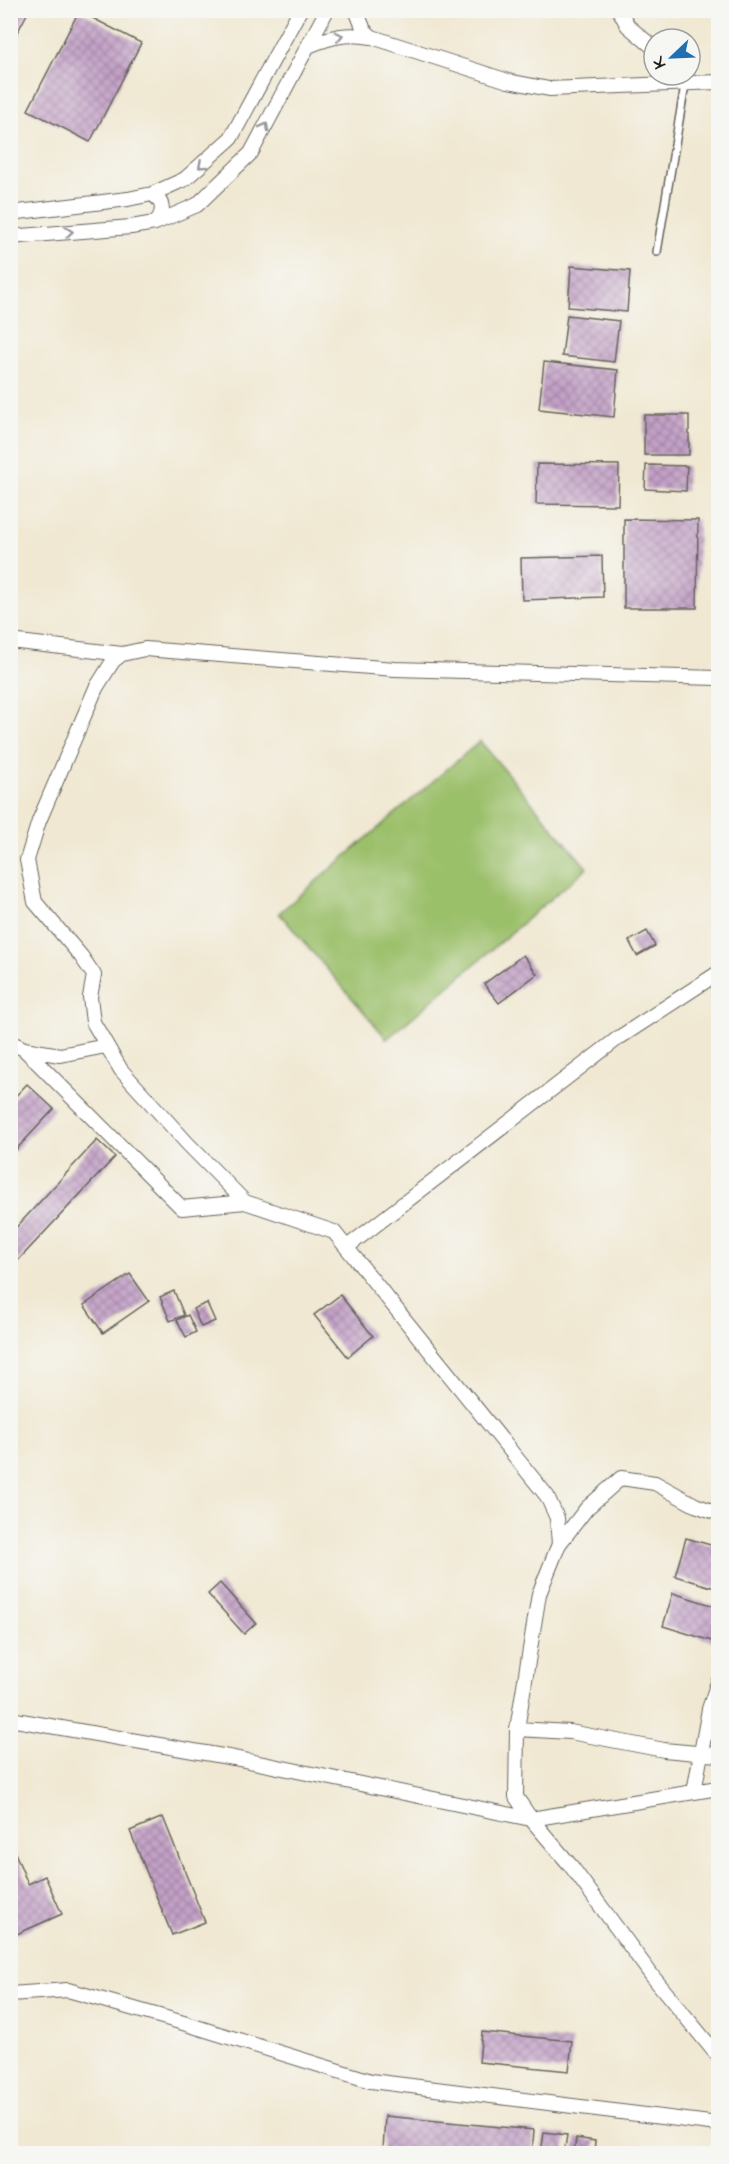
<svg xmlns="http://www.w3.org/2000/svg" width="729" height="2164" font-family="Mynerve,sans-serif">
  <defs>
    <pattern id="building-cross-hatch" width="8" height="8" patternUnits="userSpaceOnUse" patternTransform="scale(1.5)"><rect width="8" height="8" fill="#c3a1c7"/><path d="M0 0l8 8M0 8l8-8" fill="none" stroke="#9e82a1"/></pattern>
  </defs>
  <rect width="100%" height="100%" fill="#f6f6f2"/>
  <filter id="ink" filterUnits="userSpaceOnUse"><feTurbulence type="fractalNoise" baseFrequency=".0167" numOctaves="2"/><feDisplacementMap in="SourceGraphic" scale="12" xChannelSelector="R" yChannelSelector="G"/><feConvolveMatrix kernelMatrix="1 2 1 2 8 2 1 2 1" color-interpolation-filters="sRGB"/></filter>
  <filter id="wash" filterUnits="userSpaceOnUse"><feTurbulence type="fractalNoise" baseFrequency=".008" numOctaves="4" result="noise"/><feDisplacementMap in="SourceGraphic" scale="24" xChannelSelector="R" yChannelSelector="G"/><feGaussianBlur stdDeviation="1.35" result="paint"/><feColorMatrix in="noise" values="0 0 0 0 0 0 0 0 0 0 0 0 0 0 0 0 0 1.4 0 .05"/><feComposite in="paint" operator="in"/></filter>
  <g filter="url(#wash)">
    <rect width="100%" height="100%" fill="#f0e8d2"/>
    <path fill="#9bc06b" stroke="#5c6e44" stroke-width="1.5" d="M 480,741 L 587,868 L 387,1039 L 279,913 Z"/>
    <g id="blocks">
      <path fill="url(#building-cross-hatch)" d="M 10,10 L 29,10 L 16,35 L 10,32 Z
        M 79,11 L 141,43 L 90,142 L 28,110 Z
        M 571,266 L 630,271 L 627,312 L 568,307 Z
        M 567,315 L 619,321 L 614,362 L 562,356 Z
        M 544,362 L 618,370 L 614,417 L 539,409 Z
        M 644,415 L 689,415 L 689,455 L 644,455 Z
        M 537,464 L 619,465 L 618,505 L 536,504 Z
        M 646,465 L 687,466 L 686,491 L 645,489 Z
        M 624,519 L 698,520 L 697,608 L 624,608 Z
        M 602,556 L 603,597 L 522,600 L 521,558 Z
        M 647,931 L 655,946 L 637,956 L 629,941 Z
        M 523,955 L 537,974 L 499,1003 L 484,984 Z
        M 27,1084 L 54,1109 L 10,1156 L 10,1102 Z
        M 97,1140 L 115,1157 L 10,1269 L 10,1234 Z
        M 130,1274 L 149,1301 L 103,1333 L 84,1305 Z
        M 174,1291 L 184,1315 L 170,1321 L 160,1297 Z
        M 340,1295 L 373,1336 L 348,1357 L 314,1315 Z
        M 207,1303 L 215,1321 L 201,1327 L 193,1309 Z
        M 188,1315 L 196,1332 L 186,1337 L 177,1320 Z
        M 686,1538 L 718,1547 L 718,1589 L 675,1576 Z
        M 220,1583 L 256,1623 L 244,1634 L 208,1594 Z
        M 673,1593 L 718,1607 L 718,1643 L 663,1626 Z
        M 163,1817 L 205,1922 L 172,1935 L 130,1831 Z
        M 15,1853 L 28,1884 L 45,1876 L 62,1914 L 10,1937 L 10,1855 Z
        M 482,2032 L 572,2041 L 569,2071 L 479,2062 Z
        M 385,2116 L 534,2130 L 532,2154 L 414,2154 L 383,2151 Z
        M 544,2132 L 567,2135 L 564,2154 L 541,2154 Z
        M 576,2138 L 595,2141 L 594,2154 L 574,2154 Z"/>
    </g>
  </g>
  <g filter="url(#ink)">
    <use href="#blocks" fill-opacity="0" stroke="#66635c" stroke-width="1.5"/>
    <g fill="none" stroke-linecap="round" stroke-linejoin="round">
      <g stroke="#66635c" stroke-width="10">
        <path id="lane" d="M 657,252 L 685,85"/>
      </g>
      <g stroke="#66635c" stroke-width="16">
        <path id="street" d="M 356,10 L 364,30 L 372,37
          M 619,10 L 628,26 L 654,48
          M 308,46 C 332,36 346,33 372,37 L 508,81 L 549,89 L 718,82
          M 152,194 C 164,201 165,213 155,223
          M 10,213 L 128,199 L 152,194 L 185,179 L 231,138 L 300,10
          M 10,237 L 131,227 L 155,223 L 197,205 L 251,153 L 327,10
          M 10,641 L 122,654
          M 10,1042 L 24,1049 L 182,1208 L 245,1202
          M 24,1049 L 60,1055 L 106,1046
          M 347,1247 L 617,1039 L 718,973
          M 718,1513 L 695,1505 L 655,1483 L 621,1478 L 587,1508 L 559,1544 L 539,1594 L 517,1729 L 516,1797 L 531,1819 L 571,1866 L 653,1977 L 718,2056
          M 559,1544 L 557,1518 L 547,1496 L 334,1232 L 245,1202 L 187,1143 L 121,1070 L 93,1022 L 90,997 L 94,975 L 81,956 L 35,902 L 27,860 L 39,821 L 96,688 L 113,661 L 122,654 L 145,649 L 395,669 L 718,678
          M 10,1719 L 234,1758 L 531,1819 L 718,1788
          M 517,1729 L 570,1732 L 664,1750 L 718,1755
          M 694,1792 L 709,1709 L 718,1682
          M 10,1994 L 68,1990 L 180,2022 L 371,2081 L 718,2124"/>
      </g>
      <use href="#lane" stroke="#fff" stroke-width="7"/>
      <use href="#street" stroke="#fff" stroke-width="14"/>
    </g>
    <defs><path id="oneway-chevron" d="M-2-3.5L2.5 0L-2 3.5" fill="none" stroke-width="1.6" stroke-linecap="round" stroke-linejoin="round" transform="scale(1.5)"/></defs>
    <g stroke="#999">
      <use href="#oneway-chevron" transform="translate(339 36) rotate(-12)"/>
      <use href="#oneway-chevron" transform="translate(265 127) rotate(-62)"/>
      <use href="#oneway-chevron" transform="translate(202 165) rotate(138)"/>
      <use href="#oneway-chevron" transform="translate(69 232) rotate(-5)"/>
    </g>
  </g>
  <rect width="729" height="2164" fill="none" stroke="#f6f6f2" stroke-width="36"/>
  <g transform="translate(672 57) rotate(247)"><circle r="28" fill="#f6f6f2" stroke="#9f9f9c" stroke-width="1.5"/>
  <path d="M0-4.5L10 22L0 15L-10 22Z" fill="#1f6fb2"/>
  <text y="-9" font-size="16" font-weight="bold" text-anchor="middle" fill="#1c1c1c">K</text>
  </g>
</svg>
